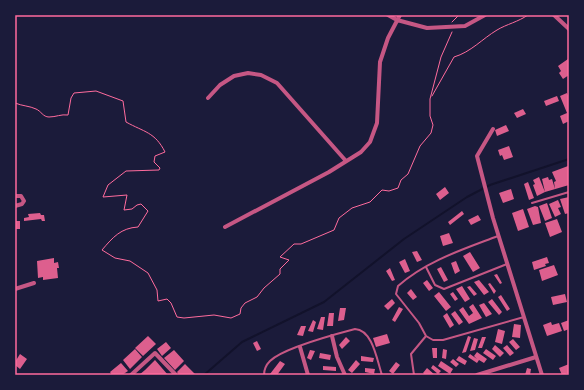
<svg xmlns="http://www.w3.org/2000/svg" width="584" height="390" font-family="Spectral,serif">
  <rect width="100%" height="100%" fill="#1b1b3a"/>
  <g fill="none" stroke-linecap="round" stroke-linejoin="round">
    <path stroke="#12122b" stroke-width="2" d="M 204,375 L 242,342 L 324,302 L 404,239 L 467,197 L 490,185 L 569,159"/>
  </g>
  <path fill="#dd5f8e" d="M 568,59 L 569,75 L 563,79 L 559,73 L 561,71 L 558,66 Z
    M 567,93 L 569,98 L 569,121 L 563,124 L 560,116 L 567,113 L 560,96 Z
    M 557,96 L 559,101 L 546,106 L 544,101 Z
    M 523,109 L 526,114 L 517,118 L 514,113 Z
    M 506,125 L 509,131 L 497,136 L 495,130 Z
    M 509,146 L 513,157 L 504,160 L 502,155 L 500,156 L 498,150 Z
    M 568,166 L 569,185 L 545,192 L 542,179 L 548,177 L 549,180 L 552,179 L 555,189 L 554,182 L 556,181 L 552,172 Z
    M 539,177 L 545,192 L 537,196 L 533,185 L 535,184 L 533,180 Z
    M 528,182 L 534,198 L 529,200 L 524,184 Z
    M 445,187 L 449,193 L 440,200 L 436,194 Z
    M 511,189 L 514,199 L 503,203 L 499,193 Z
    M 569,197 L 569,213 L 565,214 L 560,199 Z
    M 558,200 L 561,207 L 558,208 L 561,214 L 555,217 L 549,204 Z
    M 547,203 L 552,218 L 545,221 L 539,206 Z
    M 535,206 L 538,207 L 541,223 L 533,225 L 527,209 Z
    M 523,209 L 529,227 L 518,231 L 512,213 Z
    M 462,211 L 464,214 L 450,225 L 448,222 Z
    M 40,213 L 41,215 L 44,215 L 45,221 L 42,221 L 41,219 L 24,221 L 24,218 L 29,217 L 28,214 Z
    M 478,215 L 481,220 L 471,225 L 468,220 Z
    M 557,219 L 562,232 L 550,237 L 545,223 Z
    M 15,221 L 20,221 L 20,229 L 15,229 Z
    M 449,233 L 453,243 L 443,246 L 440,236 Z
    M 417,251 L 422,260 L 417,262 L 412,252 Z
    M 470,252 L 480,268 L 473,272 L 463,256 Z
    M 547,257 L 549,263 L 545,264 L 546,266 L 534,270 L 532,262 Z
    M 54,258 L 54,263 L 58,262 L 59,268 L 57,268 L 58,278 L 43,280 L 43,277 L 38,278 L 37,261 Z
    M 405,259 L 410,271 L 405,273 L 399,262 Z
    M 456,261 L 460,271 L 455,274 L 451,263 Z
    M 554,265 L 558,275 L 542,281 L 539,270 Z
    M 441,267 L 448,280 L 444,282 L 437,269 Z
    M 390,268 L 395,280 L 392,281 L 386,271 Z
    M 497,274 L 502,283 L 500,284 L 494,275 Z
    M 427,280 L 433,288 L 429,291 L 423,283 Z
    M 479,280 L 489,292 L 484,295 L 474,282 Z
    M 490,283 L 496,291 L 494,294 L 488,284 Z
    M 462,286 L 470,299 L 465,302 L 456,289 Z
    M 470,286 L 477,294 L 474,296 L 467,287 Z
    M 411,289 L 417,297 L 413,300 L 407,293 Z
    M 439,292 L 451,307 L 446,311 L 434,296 Z
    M 453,292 L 458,299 L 455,301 L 450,294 Z
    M 565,294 L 567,302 L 553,305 L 551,297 Z
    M 501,295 L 510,309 L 507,311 L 498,297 Z
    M 392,299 L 395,303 L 388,310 L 384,306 Z
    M 492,299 L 502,312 L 499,315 L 488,302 Z
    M 484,303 L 492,314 L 486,317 L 479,305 Z
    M 473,304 L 482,318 L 469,324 L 459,310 L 463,307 L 469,316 L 473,313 L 469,307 Z
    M 399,307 L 403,309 L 395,322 L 392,320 Z
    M 340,308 L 346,308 L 344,320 L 338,321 Z
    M 455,311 L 463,322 L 459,325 L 451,314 Z
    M 329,313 L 334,313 L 333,326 L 327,326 Z
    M 447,313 L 454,325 L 450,328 L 443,316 Z
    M 321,317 L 325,317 L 323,330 L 317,329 Z
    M 313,320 L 316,322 L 313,332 L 308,331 Z
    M 569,320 L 569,329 L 564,331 L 561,323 Z
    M 551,322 L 552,325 L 559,323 L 562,331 L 547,336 L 543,325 Z
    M 514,324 L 521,325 L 520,338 L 512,337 Z
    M 301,326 L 306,326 L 303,336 L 297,335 Z
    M 498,329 L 505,331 L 502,344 L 495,342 Z
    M 387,334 L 390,343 L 376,347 L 373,338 Z
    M 148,336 L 156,344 L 143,356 L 135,348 Z
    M 468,336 L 471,337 L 466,352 L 462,353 Z
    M 346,337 L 350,341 L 342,349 L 339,345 Z
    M 482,337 L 486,337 L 482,348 L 478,348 Z
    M 474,338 L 478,339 L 475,350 L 470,351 Z
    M 513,339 L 520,347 L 516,350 L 509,342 Z
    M 257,341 L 261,349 L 257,351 L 253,343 Z
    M 166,342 L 171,348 L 162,356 L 157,349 Z
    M 495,345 L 504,353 L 500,357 L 492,349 Z
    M 507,345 L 514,353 L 510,356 L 503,348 Z
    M 432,348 L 437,348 L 437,358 L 433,358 Z
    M 135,349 L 142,357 L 130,369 L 123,360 Z
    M 443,349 L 447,350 L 446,359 L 442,358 Z
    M 486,349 L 496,356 L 493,360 L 483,353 Z
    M 174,350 L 184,361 L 175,370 L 164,358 Z
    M 310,350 L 315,351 L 311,360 L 307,358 Z
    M 477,352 L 487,359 L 484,363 L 479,360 L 477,363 L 468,357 L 470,354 L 477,359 L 474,356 Z
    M 320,353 L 331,355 L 330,360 L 319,358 Z
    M 20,354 L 27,359 L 20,369 L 15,365 L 15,362 Z
    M 361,356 L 374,358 L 373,362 L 361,361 Z
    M 459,356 L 467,361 L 465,365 L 456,360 Z
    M 453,359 L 459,364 L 456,367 L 450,362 Z
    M 155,360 L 168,375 L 139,375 L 145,370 Z
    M 356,360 L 360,364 L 352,373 L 348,370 Z
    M 280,361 L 285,364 L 277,375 L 272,375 L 270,374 Z
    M 441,361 L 453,369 L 450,374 L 438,366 Z
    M 396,362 L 400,365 L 393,374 L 389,371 Z
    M 121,363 L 128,371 L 122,375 L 112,375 L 110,372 Z
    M 185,364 L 196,375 L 179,375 L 177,372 Z
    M 569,364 L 569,373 L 562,375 L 559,368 Z
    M 433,365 L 441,371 L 438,374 L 431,368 Z
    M 323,366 L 336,367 L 336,371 L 323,370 Z
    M 365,368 L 375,369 L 374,374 L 365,372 Z
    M 427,368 L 435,375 L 425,375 L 423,373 Z
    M 527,368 L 531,369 L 530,375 L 525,375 Z"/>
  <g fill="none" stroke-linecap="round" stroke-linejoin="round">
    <path stroke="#ff6b9d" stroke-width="1" d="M 452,22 L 459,15
      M 432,96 L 454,57 C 471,52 482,39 497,30 C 507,24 518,22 528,15
      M 15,103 C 22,106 30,106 36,109 C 41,111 43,117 49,117 C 56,117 61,114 68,115 L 71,98 L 74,93 L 96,91 L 123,101 L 126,122 C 144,132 155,132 165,152 L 155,156 L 154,162 L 160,168 L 159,170 L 126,171 L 108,185 L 103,197 L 127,195 L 124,210 L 132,209 L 137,205 L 141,204 L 148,211 L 138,227 C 121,228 113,237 102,250 L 115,258 L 130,261 L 148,273 L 157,290 L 158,301 L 167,299 L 171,303 L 177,317 L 184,318 L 214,315 L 231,318 L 240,314 L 241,308 L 245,303 L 257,297 L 264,288 L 280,274 L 280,269 L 289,260 L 280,257 L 294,244 L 301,244 L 334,230 L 339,218 L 352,208 L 370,202 L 382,190 L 389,191 L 398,188 L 401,180 L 408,174 L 420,146 L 431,133 L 433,125 L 430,116 L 430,99 L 441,57 L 452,32"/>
    <path stroke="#c65784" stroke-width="2" d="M 532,203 L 569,192
      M 426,267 L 435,285 L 444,289 L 507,264
      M 426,336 L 433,340 L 443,340 L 524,317
      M 264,375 C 264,370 266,365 270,361 C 283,348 336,334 355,329 C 373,330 377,361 382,375
      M 414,375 L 411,354 L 426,336 L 419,323 L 396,294 L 398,286 C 426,261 464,249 498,236"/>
    <path stroke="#c65784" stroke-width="4" d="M 388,15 L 397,20 L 427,28 L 465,26 L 485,15
      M 554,15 L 569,29
      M 208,98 L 220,85 L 234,76 L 248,73 L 261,75 L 277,83 L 346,161
      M 493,129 L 477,156 L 493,218 L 542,375
      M 15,196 L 21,196 L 24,201 L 22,204 L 15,206
      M 225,227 L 329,172 L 361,152 L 370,142 L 377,123 L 380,62 L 388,38 L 400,15
      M 15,289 L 34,283
      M 332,336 L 337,357 L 345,375
      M 300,347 L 308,375
      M 131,375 L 155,353 L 176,375
      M 477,375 L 536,357"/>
  </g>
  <rect width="584" height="390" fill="none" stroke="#1b1b3a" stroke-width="32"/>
  <rect x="16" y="16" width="552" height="358" fill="none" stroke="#ff6b9d" stroke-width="1.5"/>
</svg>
